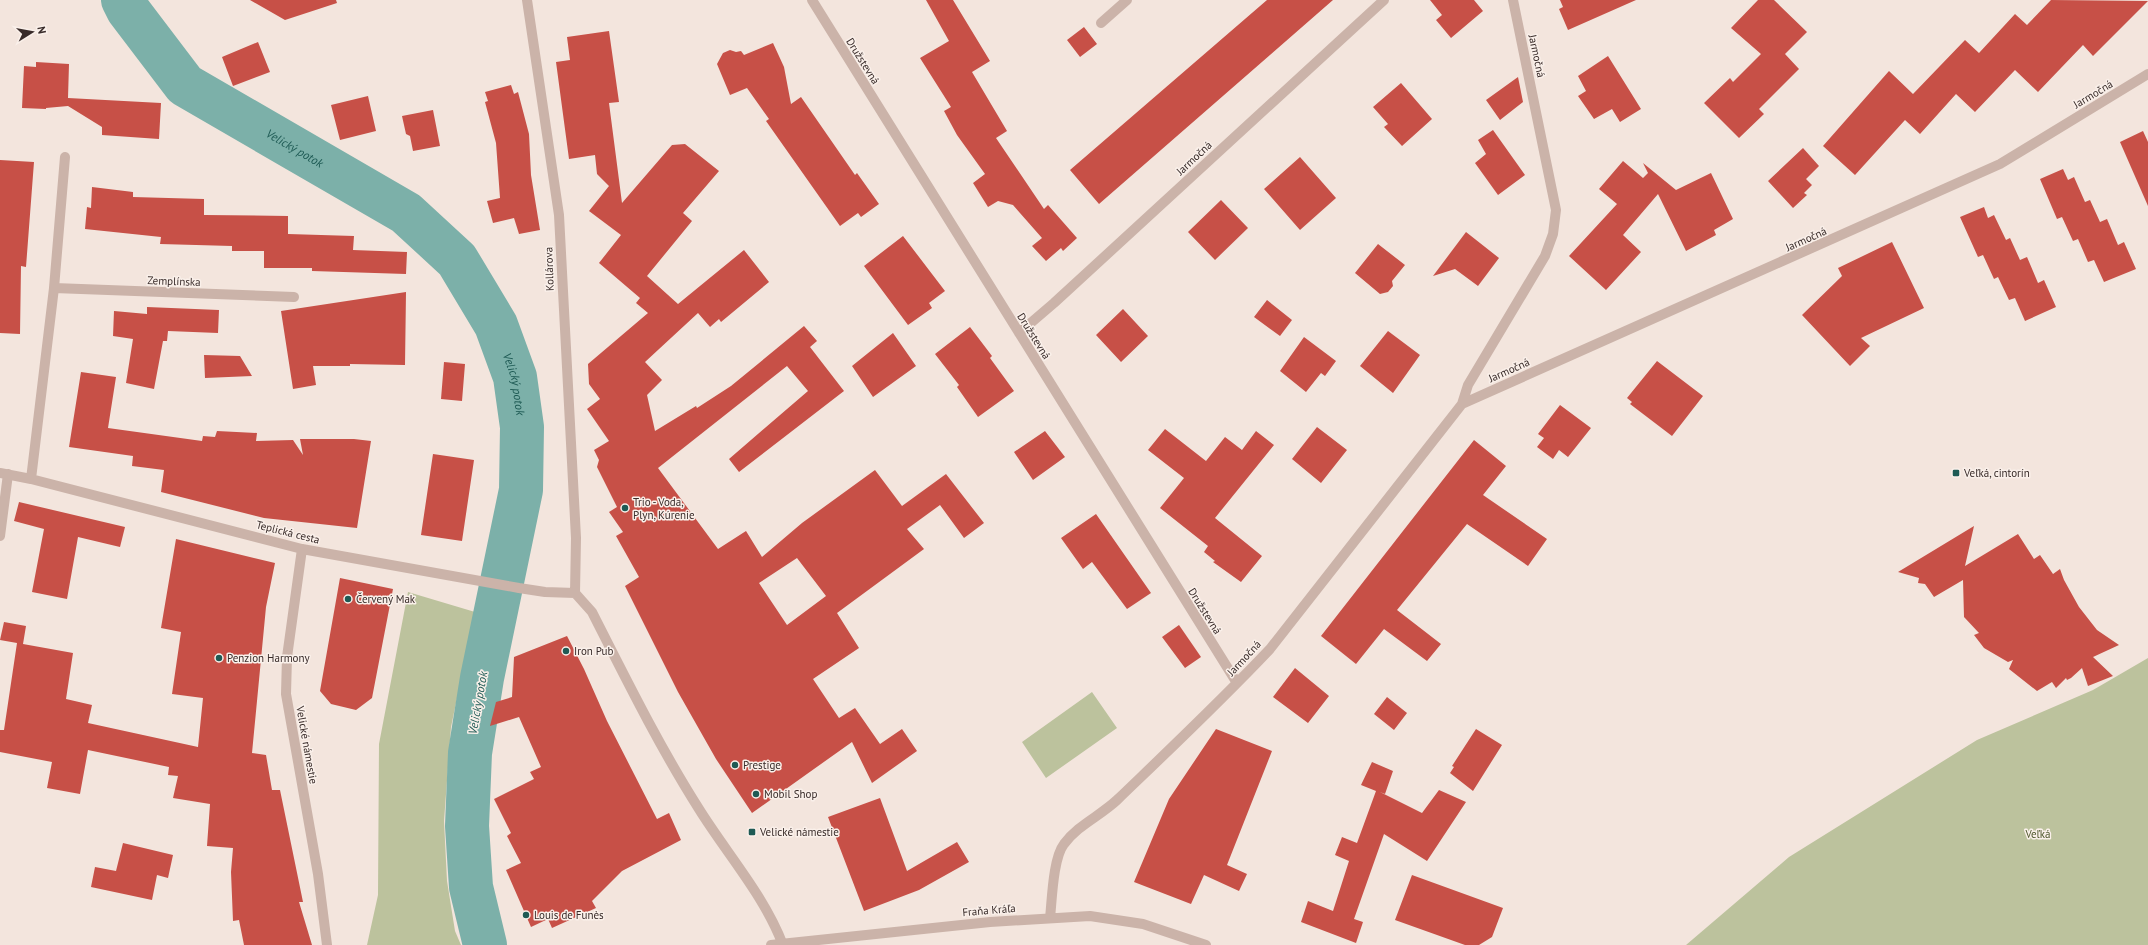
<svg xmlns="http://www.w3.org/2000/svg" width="2148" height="945" font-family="'PT Sans',sans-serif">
  <rect width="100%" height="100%" fill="#f3e5dd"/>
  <path fill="#bcc29d" d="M 408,592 L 475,612 L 451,727 L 444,821 L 447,881 L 455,931 L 461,945 L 367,945 L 378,895 L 379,744 Z
    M 2148,658 L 2148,945 L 1686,945 L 1789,857 L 1977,740 L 2093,690 Z
    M 1092,692 L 1117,728 L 1046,778 L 1022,742 Z"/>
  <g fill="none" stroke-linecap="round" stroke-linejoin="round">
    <path stroke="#7cb0a9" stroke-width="44" id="s1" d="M 123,0 L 128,10 L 185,85 L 406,213 L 457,260 L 496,325 L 515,377 L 522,427 L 521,490 L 482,678 L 470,753 L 467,826 L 471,887 L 485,945"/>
  </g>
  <path fill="#c75047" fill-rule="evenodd" d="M 250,0 L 336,0 L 337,3 L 285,20 Z
    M 926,0 L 953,0 L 990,61 L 972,72 L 1007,131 L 996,138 L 1044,209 L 1048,205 L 1077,238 L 1063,251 L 1061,248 L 1046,261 L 1032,246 L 1042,238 L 1013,205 L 998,201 L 988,207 L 973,183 L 985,174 L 957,135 L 944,111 L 951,107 L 920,58 L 949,41 Z
    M 1267,0 L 1333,0 L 1099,204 L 1070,170 Z
    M 1430,0 L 1474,0 L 1483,11 L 1451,38 L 1436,20 L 1442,15 Z
    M 1560,0 L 1636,0 L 1568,30 L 1559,9 L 1563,7 Z
    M 1758,0 L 1774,0 L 1807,32 L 1785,54 L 1799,69 L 1759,109 L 1764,114 L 1739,138 L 1704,103 L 1730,78 L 1733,82 L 1761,54 L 1731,28 Z
    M 2051,0 L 2148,1 L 2093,56 L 2083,45 L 2038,92 L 2015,70 L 1975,112 L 1956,94 L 1920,134 L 1905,120 L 1855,175 L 1823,146 L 1889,71 L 1913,94 L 1965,40 L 1979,53 L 2015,14 L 2027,25 Z
    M 1084,27 L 1097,44 L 1080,57 L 1067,40 Z
    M 609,31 L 619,102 L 609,103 L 622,203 L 672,145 L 685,144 L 719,171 L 683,213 L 692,221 L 647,276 L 678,304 L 744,250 L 769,282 L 721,322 L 719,319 L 710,327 L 698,313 L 645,362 L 662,380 L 647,395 L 655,431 L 696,406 L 697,408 L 731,386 L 804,326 L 817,341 L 810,347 L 844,391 L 739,472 L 729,459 L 808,391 L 787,366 L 658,468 L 718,549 L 746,531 L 762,557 L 802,523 L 875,470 L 902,506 L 946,474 L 984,523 L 964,538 L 940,505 L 907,529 L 924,549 L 837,613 L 859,648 L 813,679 L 839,718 L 855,708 L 880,744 L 902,729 L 917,751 L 872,783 L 852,742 L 752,813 L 716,759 L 678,692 L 625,586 L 639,577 L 616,536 L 623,532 L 609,512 L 617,507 L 597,467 L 599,460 L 594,450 L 609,441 L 587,409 L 600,399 L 589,384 L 588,364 L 648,313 L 636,303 L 640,298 L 599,263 L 621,235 L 589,211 L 609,186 L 597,174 L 595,155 L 569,159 L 556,62 L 570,60 L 567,37 ZM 797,558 L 826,596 L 787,625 L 759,583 Z
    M 258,42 L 270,72 L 233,86 L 222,57 Z
    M 773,43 L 784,67 L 791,104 L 801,97 L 855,175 L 857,173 L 879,204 L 861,217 L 858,213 L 840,226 L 766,121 L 769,119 L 747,88 L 730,95 L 717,64 L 723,53 L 730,50 L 736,52 L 741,51 L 744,55 Z
    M 1608,56 L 1641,109 L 1620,122 L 1612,109 L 1594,119 L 1578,96 L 1586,91 L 1578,76 Z
    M 36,62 L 69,64 L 68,98 L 161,103 L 159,139 L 102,135 L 102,127 L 68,106 L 46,108 L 46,109 L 22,108 L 24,66 L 36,67 Z
    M 1518,77 L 1523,102 L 1500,120 L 1486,100 Z
    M 1401,83 L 1432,119 L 1402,146 L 1384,127 L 1388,124 L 1373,107 Z
    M 511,85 L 514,94 L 518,92 L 529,134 L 531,175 L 540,230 L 519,234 L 514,218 L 493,223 L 487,201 L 500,198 L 496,143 L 485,102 L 488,101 L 485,92 Z
    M 368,96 L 376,131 L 340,140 L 331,105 Z
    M 433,110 L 440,146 L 413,151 L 410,136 L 406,134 L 402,116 Z
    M 1493,130 L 1525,175 L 1498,195 L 1475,163 L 1486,154 L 1478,140 Z
    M 2143,131 L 2148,142 L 2148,206 L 2120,142 Z
    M 1803,148 L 1819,166 L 1806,179 L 1812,185 L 1804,193 L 1807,195 L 1793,208 L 1768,181 Z
    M 1300,157 L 1336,198 L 1300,230 L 1264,189 Z
    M 0,160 L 34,162 L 26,267 L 21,266 L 20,334 L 0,333 Z
    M 1623,161 L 1643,178 L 1648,173 L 1643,163 L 1676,190 L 1711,173 L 1733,219 L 1714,230 L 1716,235 L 1686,251 L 1658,194 L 1623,235 L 1641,252 L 1606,290 L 1569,256 L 1617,204 L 1599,189 Z
    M 2063,169 L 2068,180 L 2074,177 L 2085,202 L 2090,200 L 2100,222 L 2107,219 L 2118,245 L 2124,242 L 2136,269 L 2104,282 L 2094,260 L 2088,262 L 2078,239 L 2073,241 L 2062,217 L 2057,219 L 2040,179 Z
    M 92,187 L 133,192 L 133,197 L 204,199 L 204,215 L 288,216 L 288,234 L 354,236 L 353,250 L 407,252 L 406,274 L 312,271 L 312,268 L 264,268 L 264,251 L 232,251 L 232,246 L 160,244 L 161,237 L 85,229 L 87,207 L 91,208 Z
    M 1221,200 L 1248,228 L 1215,260 L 1188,232 Z
    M 1984,207 L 1988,218 L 1994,215 L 2006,240 L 2010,238 L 2020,260 L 2027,257 L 2038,283 L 2044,280 L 2056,307 L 2025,321 L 2015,298 L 2009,300 L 1998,277 L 1994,279 L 1983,255 L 1978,257 L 1960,217 Z
    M 1466,232 L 1499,258 L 1478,286 L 1455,269 L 1433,276 Z
    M 903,236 L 945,291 L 929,303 L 932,308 L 908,325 L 864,266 Z
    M 1892,242 L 1924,308 L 1861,338 L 1870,346 L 1850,366 L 1802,315 L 1842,276 L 1838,268 Z
    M 1378,244 L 1405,265 L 1392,281 L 1393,286 L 1388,292 L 1380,294 L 1355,273 Z
    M 406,292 L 405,365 L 350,364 L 350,366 L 313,366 L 316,385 L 293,389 L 281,311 Z
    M 1267,300 L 1292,320 L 1280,336 L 1254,317 Z
    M 147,307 L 219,310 L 218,333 L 168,331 L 167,341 L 163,341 L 154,389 L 126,383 L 133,339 L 113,336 L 114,311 L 147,314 Z
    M 1123,309 L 1148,336 L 1121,362 L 1096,335 Z
    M 970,327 L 992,356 L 990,358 L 1014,391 L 978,417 L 957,387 L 959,385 L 935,354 Z
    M 1388,331 L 1420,355 L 1393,393 L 1360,366 Z
    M 893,333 L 916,366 L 873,397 L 852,366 Z
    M 1304,337 L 1336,361 L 1325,376 L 1321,373 L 1306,392 L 1280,371 Z
    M 204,355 L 240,356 L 252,376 L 205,378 Z
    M 1657,361 L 1703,396 L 1672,436 L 1630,404 L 1632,402 L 1627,398 Z
    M 444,362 L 465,364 L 462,401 L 441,399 Z
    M 81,372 L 116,377 L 108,428 L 202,441 L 203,436 L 215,437 L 217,431 L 257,433 L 256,441 L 293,440 L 303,455 L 300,439 L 354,439 L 371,441 L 357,528 L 264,518 L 161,492 L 164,470 L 132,466 L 133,456 L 69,447 Z
    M 1560,405 L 1591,428 L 1568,457 L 1559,450 L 1553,459 L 1537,447 L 1544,438 L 1538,434 Z
    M 1317,427 L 1347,450 L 1321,483 L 1292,459 Z
    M 1165,429 L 1206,461 L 1225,437 L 1242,450 L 1256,431 L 1274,445 L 1215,518 L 1262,556 L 1241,582 L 1213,562 L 1215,561 L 1204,552 L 1208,546 L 1160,508 L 1184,478 L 1148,450 Z
    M 1045,431 L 1065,457 L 1033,480 L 1014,452 Z
    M 1474,440 L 1506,466 L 1483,495 L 1547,539 L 1528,566 L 1467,524 L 1397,610 L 1441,644 L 1427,661 L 1384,629 L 1356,664 L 1321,636 Z
    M 433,454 L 474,460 L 462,541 L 421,535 Z
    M 19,502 L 125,527 L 120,547 L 78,537 L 67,599 L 32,592 L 44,529 L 14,521 Z
    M 1096,514 L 1151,593 L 1127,609 L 1092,562 L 1083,569 L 1061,538 Z
    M 1974,526 L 1965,566 L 2018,534 L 2034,559 L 2040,555 L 2053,574 L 2060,569 L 2064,580 L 2079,607 L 2097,630 L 2119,645 L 2093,657 L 2113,676 L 2088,686 L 2082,668 L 2071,678 L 2067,680 L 2066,678 L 2056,688 L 2052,682 L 2037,691 L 2009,669 L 2013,660 L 2008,662 L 1984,648 L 1974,635 L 1979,633 L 1964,617 L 1963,580 L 1934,597 L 1925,584 L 1918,583 L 1919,578 L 1898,572 Z
    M 176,539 L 275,563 L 266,607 L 252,753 L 266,755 L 272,790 L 280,790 L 303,902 L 299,902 L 312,945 L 244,945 L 239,920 L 233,921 L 231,872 L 233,848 L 207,846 L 210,804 L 173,798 L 178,776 L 168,775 L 169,767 L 88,750 L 80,794 L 47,788 L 52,762 L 0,752 L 0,730 L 4,730 L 17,643 L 0,640 L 4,622 L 26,626 L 23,644 L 73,653 L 66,699 L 92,705 L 88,723 L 198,747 L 203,698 L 172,694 L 181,632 L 161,628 Z
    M 340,578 L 393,589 L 372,698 L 356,710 L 331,704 L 320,691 Z
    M 1179,625 L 1201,657 L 1185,668 L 1162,637 Z
    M 567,636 L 584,669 L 607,721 L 657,819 L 669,813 L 681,840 L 622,871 L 592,901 L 596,908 L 552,928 L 548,919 L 531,927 L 506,870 L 521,863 L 507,836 L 511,833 L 494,799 L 534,779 L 530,772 L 541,767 L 519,717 L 490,726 L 496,702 L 512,697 L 514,657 Z
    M 1295,668 L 1329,696 L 1308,723 L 1273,697 Z
    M 1387,697 L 1407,713 L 1394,730 L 1374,714 Z
    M 1216,729 L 1272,751 L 1227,865 L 1247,874 L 1239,891 L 1204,875 L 1191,904 L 1134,882 L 1169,799 Z
    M 1476,729 L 1502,745 L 1473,791 L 1450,773 L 1454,767 L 1452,766 Z
    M 1372,762 L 1393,771 L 1385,794 L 1380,792 L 1422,813 L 1439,790 L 1466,802 L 1427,861 L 1384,834 L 1354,919 L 1363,922 L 1356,943 L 1301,922 L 1308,901 L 1333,911 L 1349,861 L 1335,855 L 1342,837 L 1357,843 L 1376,791 L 1361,785 Z
    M 880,798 L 907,871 L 957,842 L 969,862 L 919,890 L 864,911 L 828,817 Z
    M 123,843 L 173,855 L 168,878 L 157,875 L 152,900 L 91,887 L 95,867 L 116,871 Z
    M 1412,875 L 1503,908 L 1492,937 L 1479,945 L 1465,945 L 1395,920 Z"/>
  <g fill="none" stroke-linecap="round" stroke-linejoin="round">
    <path stroke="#cbb3a9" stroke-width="10" d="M 527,0 L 559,215 L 576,538 L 575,593 L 592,612 C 626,679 659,746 699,809 C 727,854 764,895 783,945
      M 812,0 L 1237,683
      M 1101,23 L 1127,0
      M 54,288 L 65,157
      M 1019,333 L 1054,303 L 1384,0
      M 1462,404 L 2000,164 L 2148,74
      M 0,473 L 31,479 L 302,549 L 519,588 L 545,592 L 575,593
      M 31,479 L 54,288 L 294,297
      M 0,536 L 8,474
      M 302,549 L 287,657 L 286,694 L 318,874 L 327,945
      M 1050,918 C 1052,900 1053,858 1064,844 C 1078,825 1100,816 1117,800 C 1169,750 1221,701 1270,649 L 1462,404 L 1468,385 L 1545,256 L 1553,234 L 1556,210 L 1513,0
      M 771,945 L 990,922 L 1090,916 L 1143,924 L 1206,945"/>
  </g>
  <g fill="#1e5a54" stroke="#faf0ea" stroke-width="1.5">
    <rect x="1952" y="469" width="8" height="8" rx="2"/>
    <circle cx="625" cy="508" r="4"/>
    <circle cx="348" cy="599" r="4"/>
    <circle cx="566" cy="651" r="4"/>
    <circle cx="219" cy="658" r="4"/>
    <circle cx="735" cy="765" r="4"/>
    <circle cx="756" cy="794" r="4"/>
    <rect x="748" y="828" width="8" height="8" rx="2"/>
    <circle cx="526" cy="915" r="4"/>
  </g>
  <g text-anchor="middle" stroke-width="3" stroke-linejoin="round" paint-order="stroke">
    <g font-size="11" fill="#382b29" stroke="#faf0ea">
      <text transform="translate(1537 56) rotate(78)" y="4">Jarmočná</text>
      <text transform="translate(863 61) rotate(58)" y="4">Družstevná</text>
      <text transform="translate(2093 94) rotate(-31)" y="4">Jarmočná</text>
      <text transform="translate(1194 158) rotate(-43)" y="4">Jarmočná</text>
      <text transform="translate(1806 239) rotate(-24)" y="4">Jarmočná</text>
      <text transform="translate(549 269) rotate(-92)" y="4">Kollárova</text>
      <text transform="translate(174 281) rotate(2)" y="4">Zemplínska</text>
      <text transform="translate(1034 336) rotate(58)" y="4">Družstevná</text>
      <text transform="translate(1509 370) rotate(-24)" y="4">Jarmočná</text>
      <text transform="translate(288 532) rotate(14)" y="4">Teplická cesta</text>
      <text transform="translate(1205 611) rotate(58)" y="4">Družstevná</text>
      <text transform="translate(1244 658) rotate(-47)" y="4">Jarmočná</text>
      <text transform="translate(307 745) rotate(80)" y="4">Velické námestie</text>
      <text transform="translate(989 910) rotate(-5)" y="4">Fraňa Kráľa</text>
    </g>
    <g font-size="11" fill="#382b29" stroke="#faf0ea" text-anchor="start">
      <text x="1964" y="477">Veľká, cintorín</text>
      <text x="633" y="506">Trio - Voda,<tspan x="633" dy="13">Plyn, Kúrenie</tspan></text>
      <text x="356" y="603">Červený Mak</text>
      <text x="574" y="655">Iron Pub</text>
      <text x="227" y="662">Penzion Harmony</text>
      <text x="743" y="769">Prestige</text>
      <text x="764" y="798">Mobil Shop</text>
      <text x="760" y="836">Velické námestie</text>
      <text x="534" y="919">Louis de Funès</text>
    </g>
    <g font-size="11" fill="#4e572c" stroke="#faf0ea">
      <text x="2038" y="838">Veľká</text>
    </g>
    <g font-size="12" font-style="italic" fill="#1e5a54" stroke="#faf0ea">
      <text dy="4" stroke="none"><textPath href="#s1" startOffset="232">Velický potok</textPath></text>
      <text dy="4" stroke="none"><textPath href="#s1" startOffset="568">Velický potok</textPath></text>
      <text transform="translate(478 703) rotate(-80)" y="4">Velický potok</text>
    </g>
  </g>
  <g transform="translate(32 32) rotate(79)" stroke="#faf0ea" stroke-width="3" paint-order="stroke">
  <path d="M0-3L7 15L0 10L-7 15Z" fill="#382b29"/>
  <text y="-6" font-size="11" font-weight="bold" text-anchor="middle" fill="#382b29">N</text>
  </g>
</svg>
